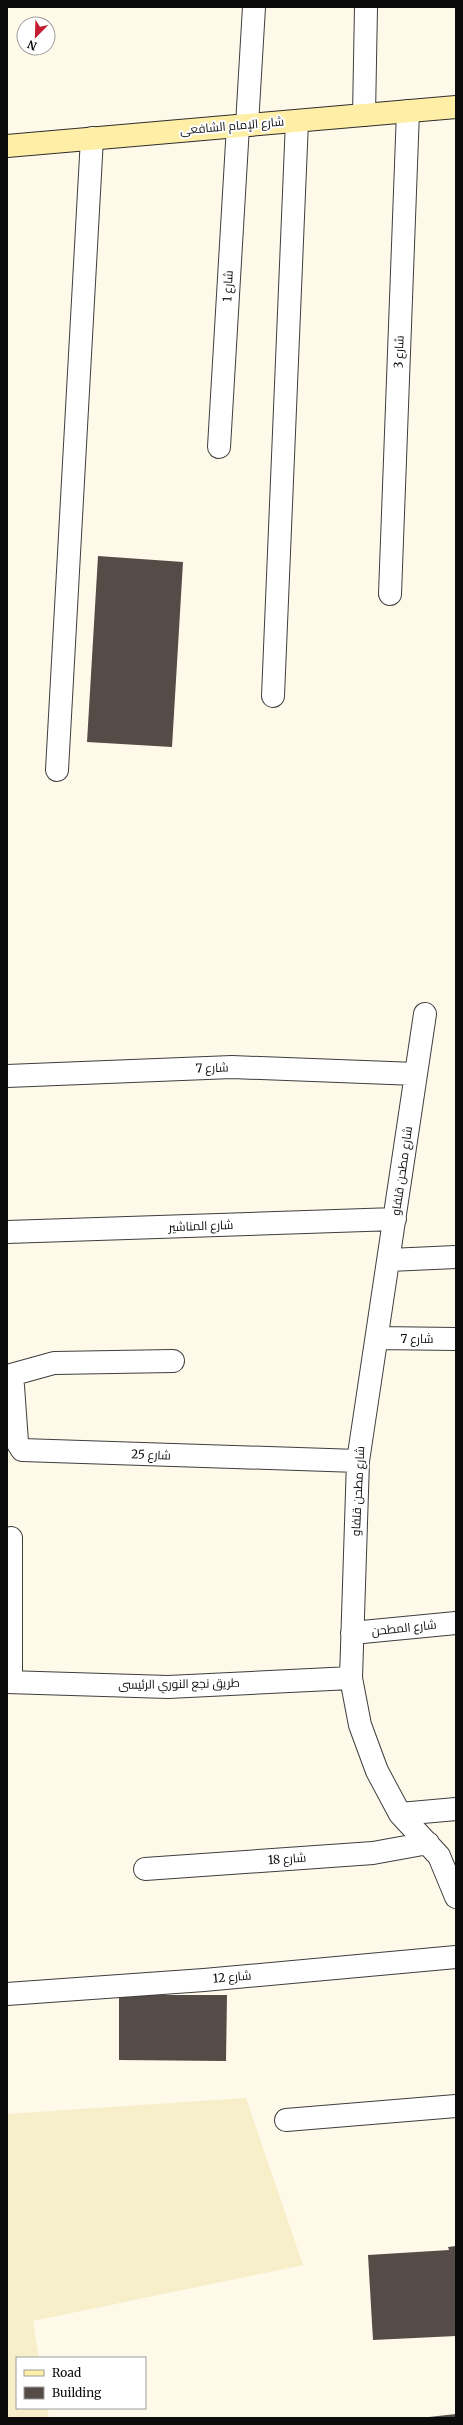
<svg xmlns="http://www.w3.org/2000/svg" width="463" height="2425" font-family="Merriweather,Cairo,serif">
  <rect width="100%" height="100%" fill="#fff9ea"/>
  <path fill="#f6efc9" d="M 246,2098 L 303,2265 L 33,2321 L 39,2358 L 17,2358 L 17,2408 L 47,2408 L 49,2418 L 7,2418 L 7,2114 Z"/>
  <path fill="#554b47" d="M 98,556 L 183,562 L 172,747 L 87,742 Z
    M 119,1995 L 227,1995 L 226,2061 L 119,2060 Z
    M 456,2246 L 456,2336 L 373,2340 L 368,2255 L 449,2250 L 448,2247 Z
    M 456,2414 L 456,2418 L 429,2418 L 429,2417 Z"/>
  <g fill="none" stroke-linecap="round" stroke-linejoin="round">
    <g stroke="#3e3e3e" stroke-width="24">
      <path id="street" d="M 364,115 L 366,7
        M 247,125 L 254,7
        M 219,447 L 238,126
        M 390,594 L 408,111
        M 273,696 L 297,121
        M 57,770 L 92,138
        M 425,1014 L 358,1461 L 351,1678 L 360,1725 L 377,1771 L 400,1814 L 439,1856 L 456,1897
        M 7,1076 L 232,1067 L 416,1074
        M 7,1232 L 395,1219
        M 389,1260 L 456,1257
        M 377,1338 L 456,1339
        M 7,1376 L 54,1363 L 173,1361
        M 7,1377 L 13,1386 L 17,1442 L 22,1450 L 358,1461
        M 11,1538 L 11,1682
        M 352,1633 L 456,1623
        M 7,1682 L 168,1687 L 351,1678
        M 400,1814 L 456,1809
        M 145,1869 L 373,1853 L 428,1843
        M 7,1994 L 204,1980 L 456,1957
        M 286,2120 L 456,2106"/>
    </g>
    <g stroke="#2d2d2d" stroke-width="24">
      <path id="secondary" d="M 7,146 L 456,107"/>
    </g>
    <use href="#street" stroke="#fff" stroke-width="22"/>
    <use href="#secondary" stroke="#ffeea5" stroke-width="22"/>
  </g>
  <g text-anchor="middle" stroke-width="4" stroke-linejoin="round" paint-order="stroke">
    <g font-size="12" fill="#0b0b0b" stroke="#fff">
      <text transform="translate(232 126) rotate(-5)" y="4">شارع الإمام الشافعى</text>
      <text transform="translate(228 286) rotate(-87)" y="4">شارع 1</text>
      <text transform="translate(399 352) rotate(-88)" y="4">شارع 3</text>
      <text transform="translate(212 1068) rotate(-2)" y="4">شارع 7</text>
      <text transform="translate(402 1171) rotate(-82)" y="4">شارع مطحن قلفاو</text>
      <text transform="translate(201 1226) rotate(-2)" y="4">شارع المناشير</text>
      <text x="417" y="1343">شارع 7</text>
      <text transform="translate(151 1455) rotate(2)" y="4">شارع 25</text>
      <text transform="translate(358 1491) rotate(-87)" y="4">شارع مطحن قلفاو</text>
      <text transform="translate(404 1628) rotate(-6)" y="4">شارع المطحن</text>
      <text transform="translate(179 1684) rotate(-1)" y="4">طريق نجع النوري الرئيسى</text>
      <text transform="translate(287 1859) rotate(-4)" y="4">شارع 18</text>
      <text transform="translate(232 1977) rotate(-5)" y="4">شارع 12</text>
    </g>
  </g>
  <rect width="463" height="2425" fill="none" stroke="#0b0b0b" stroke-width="16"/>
  <rect x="16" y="2357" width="130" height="52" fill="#ffffff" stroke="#9d9d9d"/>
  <rect x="24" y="2370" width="20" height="6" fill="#ffeea5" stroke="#9d9d9d"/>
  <text x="52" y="2377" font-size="12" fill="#0b0b0b">Road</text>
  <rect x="24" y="2387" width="20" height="12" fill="#554b47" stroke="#9d9d9d"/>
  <text x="52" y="2397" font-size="12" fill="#0b0b0b">Building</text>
  <g transform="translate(36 36) rotate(203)"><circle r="19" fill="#ffffff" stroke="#9d9d9d"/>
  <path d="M0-3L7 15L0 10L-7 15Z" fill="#c31c30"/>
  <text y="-6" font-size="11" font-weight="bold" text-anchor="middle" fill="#0b0b0b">N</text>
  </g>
</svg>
